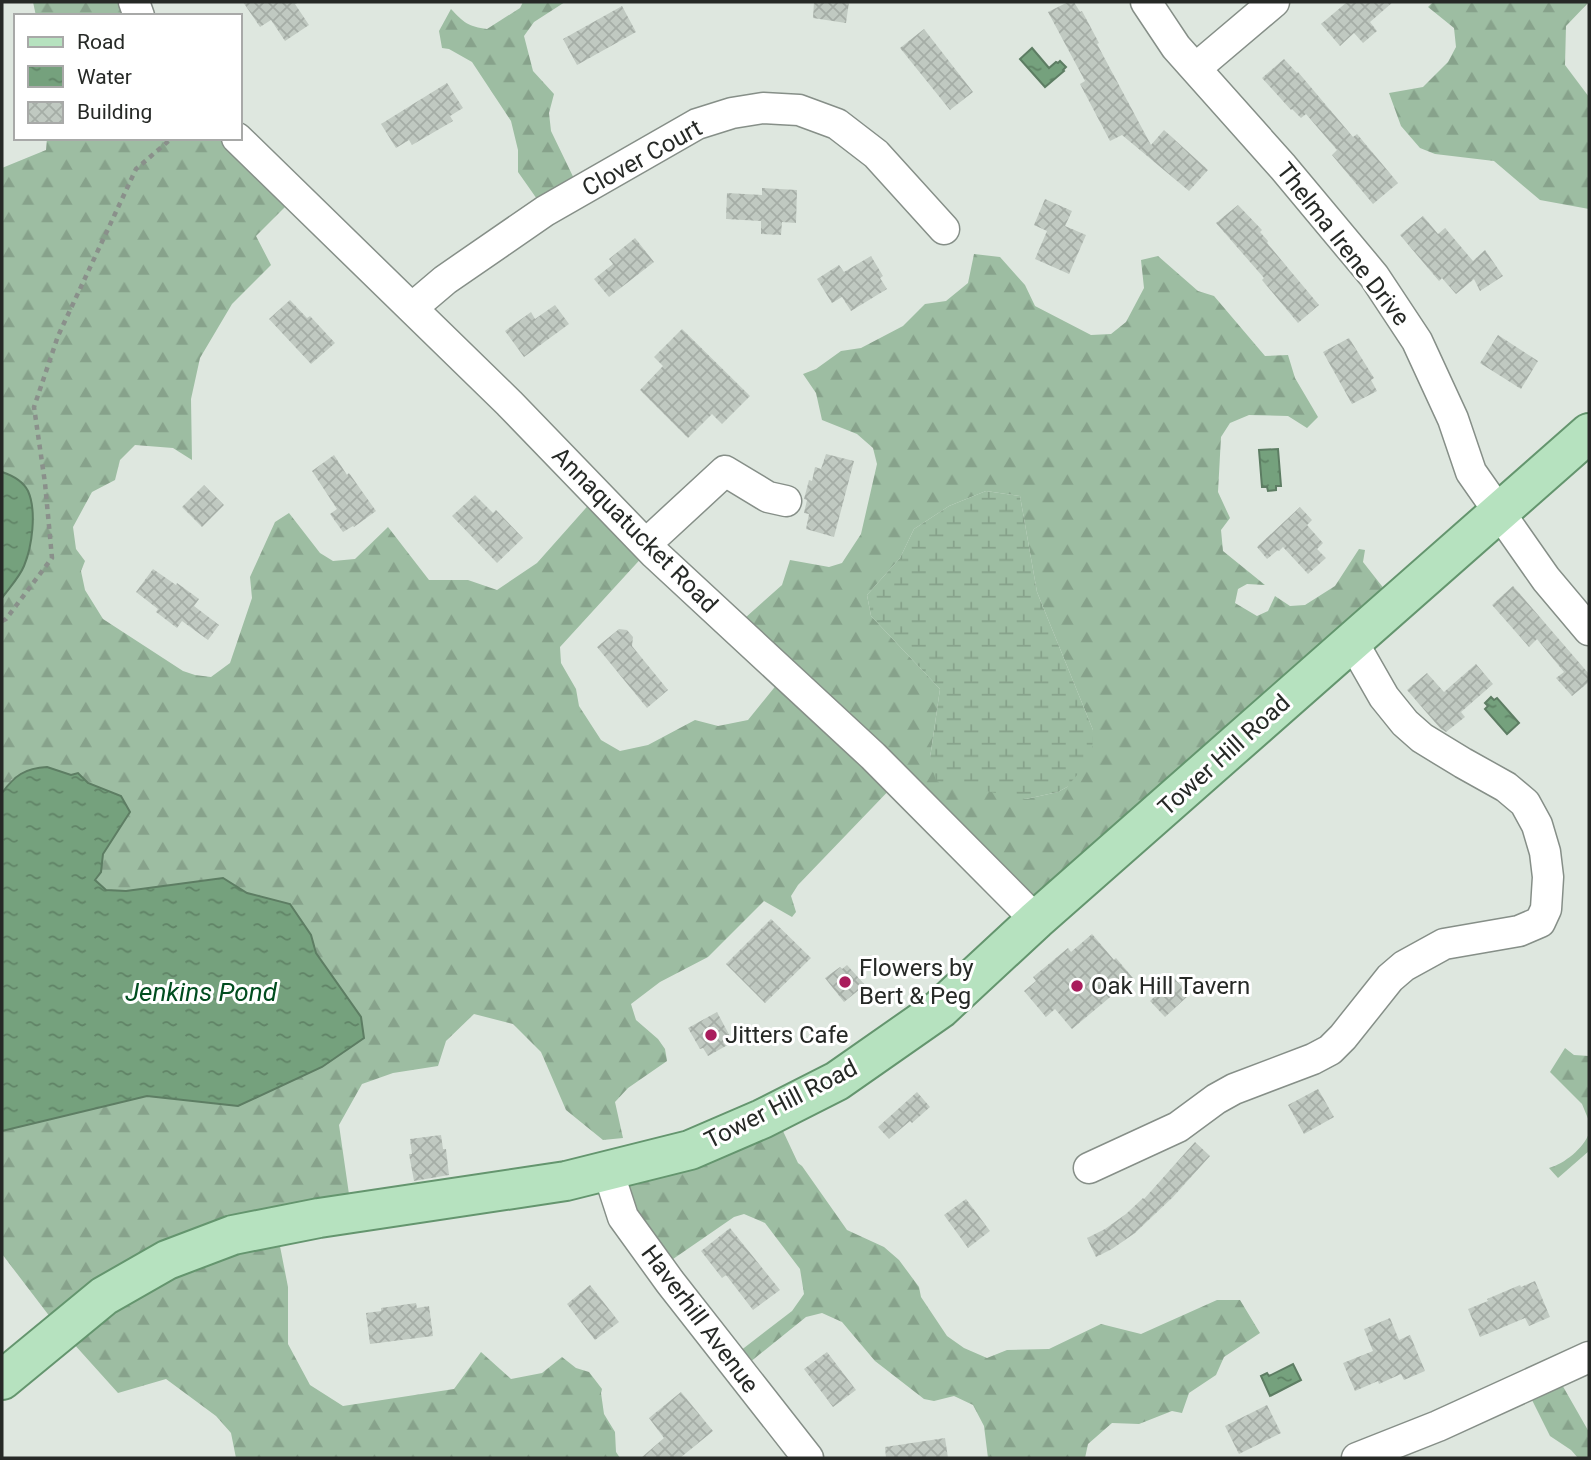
<svg xmlns="http://www.w3.org/2000/svg" width="1591" height="1460" font-family="Roboto,sans-serif">
  <defs>
    <pattern id="forest-firs" width="22" height="20" patternUnits="userSpaceOnUse" patternTransform="scale(1.75)"><rect width="22" height="20" fill="#9dbda2"/><path d="M5 1l3.5 6h-7zM16 11l3.5 6h-7z" fill="#87a28b"/></pattern>
    <pattern id="wetland-marsh" width="20" height="14" patternUnits="userSpaceOnUse" patternTransform="scale(1.75)"><rect width="20" height="14" fill="#9dbda2"/><path d="M1 5h8M5 5V1M11 12h8M15 12V8" fill="none" stroke="#87a28b"/></pattern>
    <pattern id="water-ripples" width="26" height="14" patternUnits="userSpaceOnUse" patternTransform="scale(1.75)"><rect width="26" height="14" fill="#75a17d"/><path d="M2 4q2-2 4 0t4 0M15 11q2-2 4 0t4 0" fill="none" stroke="#608366"/></pattern>
    <pattern id="building-cross-hatch" width="8" height="8" patternUnits="userSpaceOnUse" patternTransform="scale(1.75)"><rect width="8" height="8" fill="#c0c9c1"/><path d="M0 0l8 8M0 8l8-8" fill="none" stroke="#a5ada6"/></pattern>
  </defs>
  <rect width="100%" height="100%" fill="#dee7df"/>
  <path fill="url(#forest-firs)" fill-rule="evenodd" d="M 33,2 L 132,2 L 138,16 L 36,16 Z
    M 523,2 L 565,2 L 534,22 L 524,36 L 533,71 L 554,94 L 549,113 L 551,131 L 580,191 L 544,209 L 518,172 L 518,150 L 511,121 L 472,62 L 449,49 L 442,48 L 439,31 L 451,9 C 463,22 469,27 487,29 L 520,8 Z
    M 1433,2 L 1589,2 L 1566,26 L 1565,65 L 1589,97 L 1589,209 L 1540,200 L 1494,161 L 1435,154 L 1420,148 L 1401,126 L 1389,93 L 1423,87 L 1448,62 L 1456,47 L 1454,28 L 1428,7 Z
    M 47,138 L 234,138 L 292,200 L 256,236 L 271,265 L 232,304 L 200,358 L 191,399 L 192,460 L 173,448 L 135,445 L 120,460 L 115,480 L 92,492 L 73,527 L 76,549 L 85,561 L 81,571 L 85,590 L 103,619 L 183,671 L 195,675 L 211,677 L 230,663 L 252,598 L 250,577 L 275,522 L 289,513 L 320,553 L 333,561 L 355,559 L 388,527 L 429,580 L 468,580 L 497,590 L 537,563 L 593,500 L 646,553 L 560,647 L 561,663 L 576,689 L 579,706 L 601,740 L 620,751 L 648,745 L 695,720 L 718,726 L 748,720 L 778,683 L 736,626 L 782,585 L 790,560 L 829,567 L 842,563 L 861,534 L 877,464 L 873,448 L 857,434 L 822,420 L 816,393 L 803,374 L 816,369 L 841,351 L 861,348 L 903,326 L 925,304 L 946,301 L 968,283 L 974,254 L 1000,257 L 1025,285 L 1035,306 L 1091,335 L 1111,334 L 1126,322 L 1144,288 L 1141,260 L 1158,256 L 1198,291 L 1214,296 L 1265,356 L 1288,355 L 1295,378 L 1318,417 L 1307,428 L 1288,416 L 1249,415 L 1230,423 L 1221,437 L 1218,492 L 1230,518 L 1221,530 L 1223,551 L 1265,585 L 1247,584 L 1238,589 L 1235,603 L 1257,616 L 1268,611 L 1275,596 L 1290,606 L 1305,605 L 1335,586 L 1359,549 L 1365,550 L 1363,562 L 1396,604 L 1038,919 L 896,783 L 798,885 L 791,896 L 796,912 L 792,917 L 764,901 L 708,957 L 660,982 L 631,1004 L 636,1020 L 658,1039 L 665,1049 L 667,1061 L 628,1088 L 615,1102 L 623,1138 L 603,1140 L 566,1110 L 541,1052 L 513,1024 L 474,1014 L 446,1041 L 438,1066 L 393,1073 L 362,1084 L 339,1125 L 352,1215 L 277,1231 L 288,1287 L 288,1344 L 310,1385 L 343,1406 L 454,1389 L 481,1352 L 511,1379 L 542,1373 L 562,1357 L 576,1368 L 589,1372 L 602,1389 L 601,1393 L 604,1414 L 615,1432 L 616,1452 L 620,1458 L 236,1458 L 231,1433 L 216,1416 L 166,1379 L 118,1393 L 64,1333 L 60,1330 L 2,1254 L 2,1131 L 147,1096 L 238,1106 L 322,1067 L 364,1038 L 360,1017 L 316,953 L 311,935 L 290,904 L 247,893 L 223,878 L 126,891 L 106,891 L 95,880 L 101,872 L 103,854 L 130,812 L 121,796 L 88,783 L 78,773 L 71,775 L 47,767 L 12,779 L 2,793 L 2,168 L 46,150 ZM 986,491 L 1020,496 L 1037,592 L 1093,730 L 1067,787 L 1058,792 L 1026,799 L 930,758 L 940,689 L 871,616 L 867,595 L 900,558 L 914,529 L 949,506 Z
    M 1565,1048 L 1574,1055 L 1589,1056 L 1589,1121 L 1582,1104 L 1550,1072 Z
    M 775,1114 L 798,1163 L 802,1166 L 847,1230 L 884,1247 L 899,1260 L 919,1287 L 921,1297 L 947,1336 L 964,1348 L 987,1358 L 1007,1350 L 1049,1349 L 1101,1324 L 1141,1334 L 1217,1300 L 1240,1300 L 1260,1333 L 1224,1357 L 1216,1375 L 1189,1393 L 1182,1413 L 1172,1411 L 1139,1424 L 1112,1423 L 1088,1444 L 1085,1458 L 988,1458 L 984,1426 L 973,1405 L 954,1396 L 934,1401 L 924,1399 L 875,1361 L 842,1322 L 822,1313 L 806,1317 L 739,1371 L 731,1358 L 792,1311 L 804,1294 L 800,1269 L 765,1223 L 744,1214 L 734,1217 L 660,1268 L 613,1170 Z
    M 1589,1133 L 1589,1151 L 1558,1178 L 1549,1168 C 1564,1164 1584,1148 1589,1133 Z
    M 1557,1376 L 1589,1432 L 1589,1458 L 1578,1458 L 1571,1450 L 1550,1436 L 1527,1390 Z"/>
  <path fill="url(#wetland-marsh)" d="M 986,491 L 1020,496 L 1037,592 L 1093,730 L 1092,757 L 1067,787 L 1058,792 L 1026,799 L 936,781 L 930,758 L 940,689 L 871,616 L 867,595 L 900,558 L 914,529 L 949,506 Z"/>
  <path fill="url(#water-ripples)" stroke="#5d7d63" stroke-width="2" d="M 1032,48 L 1049,68 L 1056,62 L 1058,63 L 1060,61 L 1066,67 L 1063,70 L 1064,71 L 1045,87 L 1020,59 Z
    M 1278,449 L 1281,486 L 1276,486 L 1276,490 L 1268,491 L 1267,487 L 1262,487 L 1259,450 Z
    M 2,472 C 11,475 23,481 28,491 C 37,511 32,547 24,566 C 19,578 9,588 2,598 Z
    M 1491,697 L 1494,700 L 1497,698 L 1519,723 L 1507,734 L 1485,709 L 1488,706 L 1485,703 Z
    M 47,767 L 71,775 L 78,773 L 88,783 L 121,796 L 130,812 L 103,854 L 101,872 L 95,880 L 106,890 L 126,891 L 223,878 L 247,893 L 290,904 L 311,935 L 316,953 L 361,1017 L 364,1038 L 322,1067 L 238,1106 L 147,1096 L 2,1131 L 2,793 C 14,776 25,768 47,767 Z
    M 1293,1364 L 1301,1380 L 1270,1396 L 1261,1376 L 1267,1373 L 1269,1376 Z"/>
  <path fill="url(#building-cross-hatch)" d="M 243,2 L 299,2 L 295,4 L 309,25 L 285,41 L 271,20 L 260,27 Z
    M 814,2 L 849,2 L 846,23 L 813,18 Z
    M 1068,2 L 1074,2 L 1080,12 L 1082,11 L 1099,43 L 1097,44 L 1151,145 L 1164,130 L 1208,170 L 1189,191 L 1122,135 L 1110,141 L 1080,84 L 1085,81 L 1048,12 Z
    M 1347,2 L 1393,2 L 1370,22 L 1377,31 L 1363,43 L 1354,33 L 1340,46 L 1321,24 Z
    M 622,6 L 636,32 L 577,65 L 563,39 Z
    M 924,29 L 973,92 L 950,110 L 900,48 Z
    M 1284,59 L 1297,73 L 1298,72 L 1353,137 L 1357,134 L 1398,183 L 1373,204 L 1332,155 L 1337,150 L 1306,114 L 1301,118 L 1292,109 L 1291,110 L 1262,78 Z
    M 447,83 L 463,108 L 450,116 L 453,121 L 412,145 L 409,140 L 396,148 L 381,124 Z
    M 762,188 L 797,190 L 796,223 L 782,222 L 781,235 L 761,234 L 761,221 L 726,219 L 727,193 L 762,195 Z
    M 1045,199 L 1072,211 L 1065,226 L 1086,235 L 1069,274 L 1035,259 L 1047,231 L 1034,225 Z
    M 1238,205 L 1262,230 L 1260,232 L 1268,241 L 1267,243 L 1319,305 L 1298,323 L 1262,280 L 1264,278 L 1216,223 Z
    M 1423,216 L 1438,234 L 1445,228 L 1473,261 L 1485,250 L 1503,276 L 1480,291 L 1474,279 L 1456,294 L 1442,278 L 1439,281 L 1400,235 Z
    M 635,238 L 654,262 L 609,297 L 594,279 L 613,264 L 609,259 Z
    M 871,256 L 883,276 L 880,278 L 887,289 L 851,311 L 842,297 L 832,303 L 817,279 L 839,265 L 844,272 Z
    M 290,300 L 307,318 L 310,316 L 335,343 L 311,364 L 269,319 Z
    M 555,305 L 569,324 L 524,357 L 505,331 L 531,312 L 535,319 Z
    M 682,329 L 750,396 L 722,424 L 712,414 L 688,438 L 640,390 L 663,366 L 654,357 Z
    M 1498,335 L 1538,361 L 1521,389 L 1480,363 Z
    M 1349,338 L 1374,378 L 1371,380 L 1377,391 L 1352,404 L 1323,352 Z
    M 826,454 L 854,461 L 834,537 L 806,529 L 809,514 L 804,513 L 807,500 L 804,499 L 809,480 L 812,481 L 815,467 L 821,469 Z
    M 334,455 L 347,475 L 349,473 L 376,511 L 354,527 L 353,526 L 343,532 L 330,514 L 337,509 L 312,471 Z
    M 204,485 L 224,505 L 202,527 L 182,507 Z
    M 475,495 L 493,513 L 496,510 L 523,538 L 497,563 L 452,516 Z
    M 1300,507 L 1312,520 L 1307,525 L 1323,543 L 1317,549 L 1326,558 L 1308,574 L 1283,547 L 1279,551 L 1278,550 L 1267,559 L 1257,547 Z
    M 153,569 L 176,585 L 177,583 L 199,599 L 194,606 L 219,625 L 208,640 L 182,621 L 177,628 L 156,612 L 158,609 L 136,592 Z
    M 1513,586 L 1589,674 L 1589,682 L 1572,696 L 1556,678 L 1564,672 L 1537,639 L 1529,647 L 1492,605 Z
    M 619,629 L 627,630 L 633,637 L 632,646 L 668,690 L 647,708 L 597,647 Z
    M 1476,664 L 1493,684 L 1461,712 L 1465,717 L 1446,732 L 1440,728 L 1407,690 L 1427,673 L 1444,692 Z
    M 771,919 L 811,958 L 765,1003 L 726,964 Z
    M 1092,934 L 1114,960 L 1116,958 L 1133,978 L 1072,1029 L 1055,1009 L 1046,1017 L 1024,991 L 1036,981 L 1033,977 L 1068,948 L 1071,952 Z
    M 847,965 L 865,985 L 844,1002 L 825,978 L 840,967 L 842,969 Z
    M 1174,978 L 1189,995 L 1165,1017 L 1150,1001 Z
    M 717,1012 L 733,1042 L 708,1056 L 703,1048 L 700,1049 L 688,1028 Z
    M 1318,1089 L 1334,1117 L 1304,1134 L 1288,1105 Z
    M 917,1092 L 930,1107 L 912,1123 L 910,1121 L 889,1139 L 878,1127 Z
    M 441,1135 L 443,1149 L 446,1149 L 449,1175 L 414,1181 L 409,1154 L 412,1154 L 410,1139 Z
    M 1195,1142 L 1210,1156 L 1173,1197 L 1135,1233 L 1112,1249 L 1096,1257 L 1087,1238 L 1105,1229 L 1126,1214 L 1143,1198 L 1144,1199 Z
    M 966,1199 L 990,1231 L 968,1248 L 944,1215 Z
    M 730,1228 L 780,1290 L 753,1310 L 726,1275 L 722,1278 L 701,1251 Z
    M 1535,1281 L 1550,1317 L 1529,1326 L 1525,1318 L 1480,1337 L 1468,1309 L 1488,1301 L 1487,1299 L 1520,1285 L 1521,1287 Z
    M 590,1285 L 619,1322 L 595,1340 L 567,1304 Z
    M 416,1303 L 417,1308 L 429,1306 L 433,1336 L 370,1344 L 366,1313 L 381,1311 L 381,1308 Z
    M 1390,1318 L 1399,1340 L 1410,1335 L 1425,1371 L 1404,1380 L 1401,1374 L 1379,1384 L 1378,1381 L 1355,1391 L 1343,1363 L 1373,1351 L 1364,1329 Z
    M 827,1352 L 856,1390 L 833,1407 L 804,1369 Z
    M 681,1392 L 713,1431 L 680,1458 L 641,1458 L 664,1438 L 649,1418 Z
    M 1267,1405 L 1281,1433 L 1239,1454 L 1225,1426 Z
    M 945,1438 L 948,1458 L 886,1458 L 885,1447 Z"/>
  <g fill="none" stroke-linecap="round" stroke-linejoin="round">
    <g stroke="#868f88" stroke-width="33">
      <path id="minor" d="M 134,2 L 139,16
        M 1146,2 L 1176,47 L 1283,167 L 1374,276 L 1417,341 L 1453,419 L 1471,472 L 1546,579 L 1589,630
        M 1196,68 L 1274,2
        M 237,138 L 509,403 L 655,554 L 873,756 L 1036,920
        M 412,308 L 445,280 L 545,211 L 697,124 L 732,113 L 763,108 L 799,110 L 837,124 L 876,154 L 944,229
        M 646,544 L 725,471 L 768,497 L 786,501
        M 1089,1168 L 1178,1127 L 1216,1099 L 1234,1089 L 1313,1059 L 1330,1050 L 1343,1037 L 1390,978 L 1404,966 L 1444,944 L 1519,931 L 1540,922 L 1546,909 L 1548,877 L 1545,852 L 1537,825 L 1525,803 L 1506,787 L 1463,763 L 1422,738 L 1405,723 L 1384,697 L 1352,641
        M 608,1171 L 623,1217 L 670,1282 L 808,1458
        M 1357,1458 L 1438,1426 L 1589,1357"/>
    </g>
    <g stroke="#64956e" stroke-width="42">
      <path id="major" d="M 2,1380 L 104,1296 L 167,1260 L 233,1235 L 319,1218 L 566,1181 L 690,1150 L 762,1119 L 837,1081 L 940,1009 L 1036,920 L 1589,433"/>
    </g>
    <path stroke="#8a908b" stroke-width="4.5" stroke-dasharray="5 5" stroke-linecap="butt" d="M 2,621 L 6,619 L 52,558 L 45,483 L 34,407 L 58,336 L 136,169 L 172,138"/>
    <use href="#minor" stroke="#fff" stroke-width="30"/>
    <use href="#major" stroke="#b6e2bf" stroke-width="38"/>
  </g>
  <g fill="#a91c5c" stroke="#fff" stroke-width="2.5">
    <circle cx="845" cy="982" r="7"/>
    <circle cx="1077" cy="986" r="7"/>
    <circle cx="711" cy="1035" r="7"/>
  </g>
  <g text-anchor="middle" stroke-width="6" stroke-linejoin="round" paint-order="stroke">
    <g font-size="24" fill="#262926" stroke="#fff">
      <text transform="translate(642 158) rotate(-29)" y="8">Clover Court</text>
      <text transform="translate(1343 244) rotate(52)" y="8">Thelma Irene Drive</text>
      <text transform="translate(635 530) rotate(45)" y="8">Annaquatucket Road</text>
      <text transform="translate(1224 755) rotate(-42)" y="8">Tower Hill Road</text>
      <text transform="translate(781 1104) rotate(-27)" y="8">Tower Hill Road</text>
      <text transform="translate(700 1319) rotate(53)" y="8">Haverhill Avenue</text>
    </g>
    <g font-size="24" fill="#262926" stroke="#fff" text-anchor="start">
      <text x="859" y="976">Flowers by<tspan x="859" dy="28">Bert &amp; Peg</tspan></text>
      <text x="1091" y="994">Oak Hill Tavern</text>
      <text x="725" y="1043">Jitters Cafe</text>
    </g>
    <g font-size="26" font-style="italic" fill="#004d1f" stroke="#fff">
      <text x="201" y="1001">Jenkins Pond</text>
    </g>
  </g>
  <rect width="1591" height="1460" fill="none" stroke="#262926" stroke-width="7"/>
  <rect x="14" y="14" width="228" height="126" fill="#ffffff" stroke="#a8a9a8" stroke-width="2"/>
  <rect x="28" y="37" width="35" height="10" fill="#b6e2bf" stroke="#a8a9a8" stroke-width="2"/>
  <text x="77" y="49" font-size="21" fill="#262926">Road</text>
  <rect x="28" y="66" width="35" height="21" fill="url(#water-ripples)" stroke="#a8a9a8" stroke-width="2"/>
  <text x="77" y="84" font-size="21" fill="#262926">Water</text>
  <rect x="28" y="102" width="35" height="21" fill="url(#building-cross-hatch)" stroke="#a8a9a8" stroke-width="2"/>
  <text x="77" y="119" font-size="21" fill="#262926">Building</text>
</svg>
